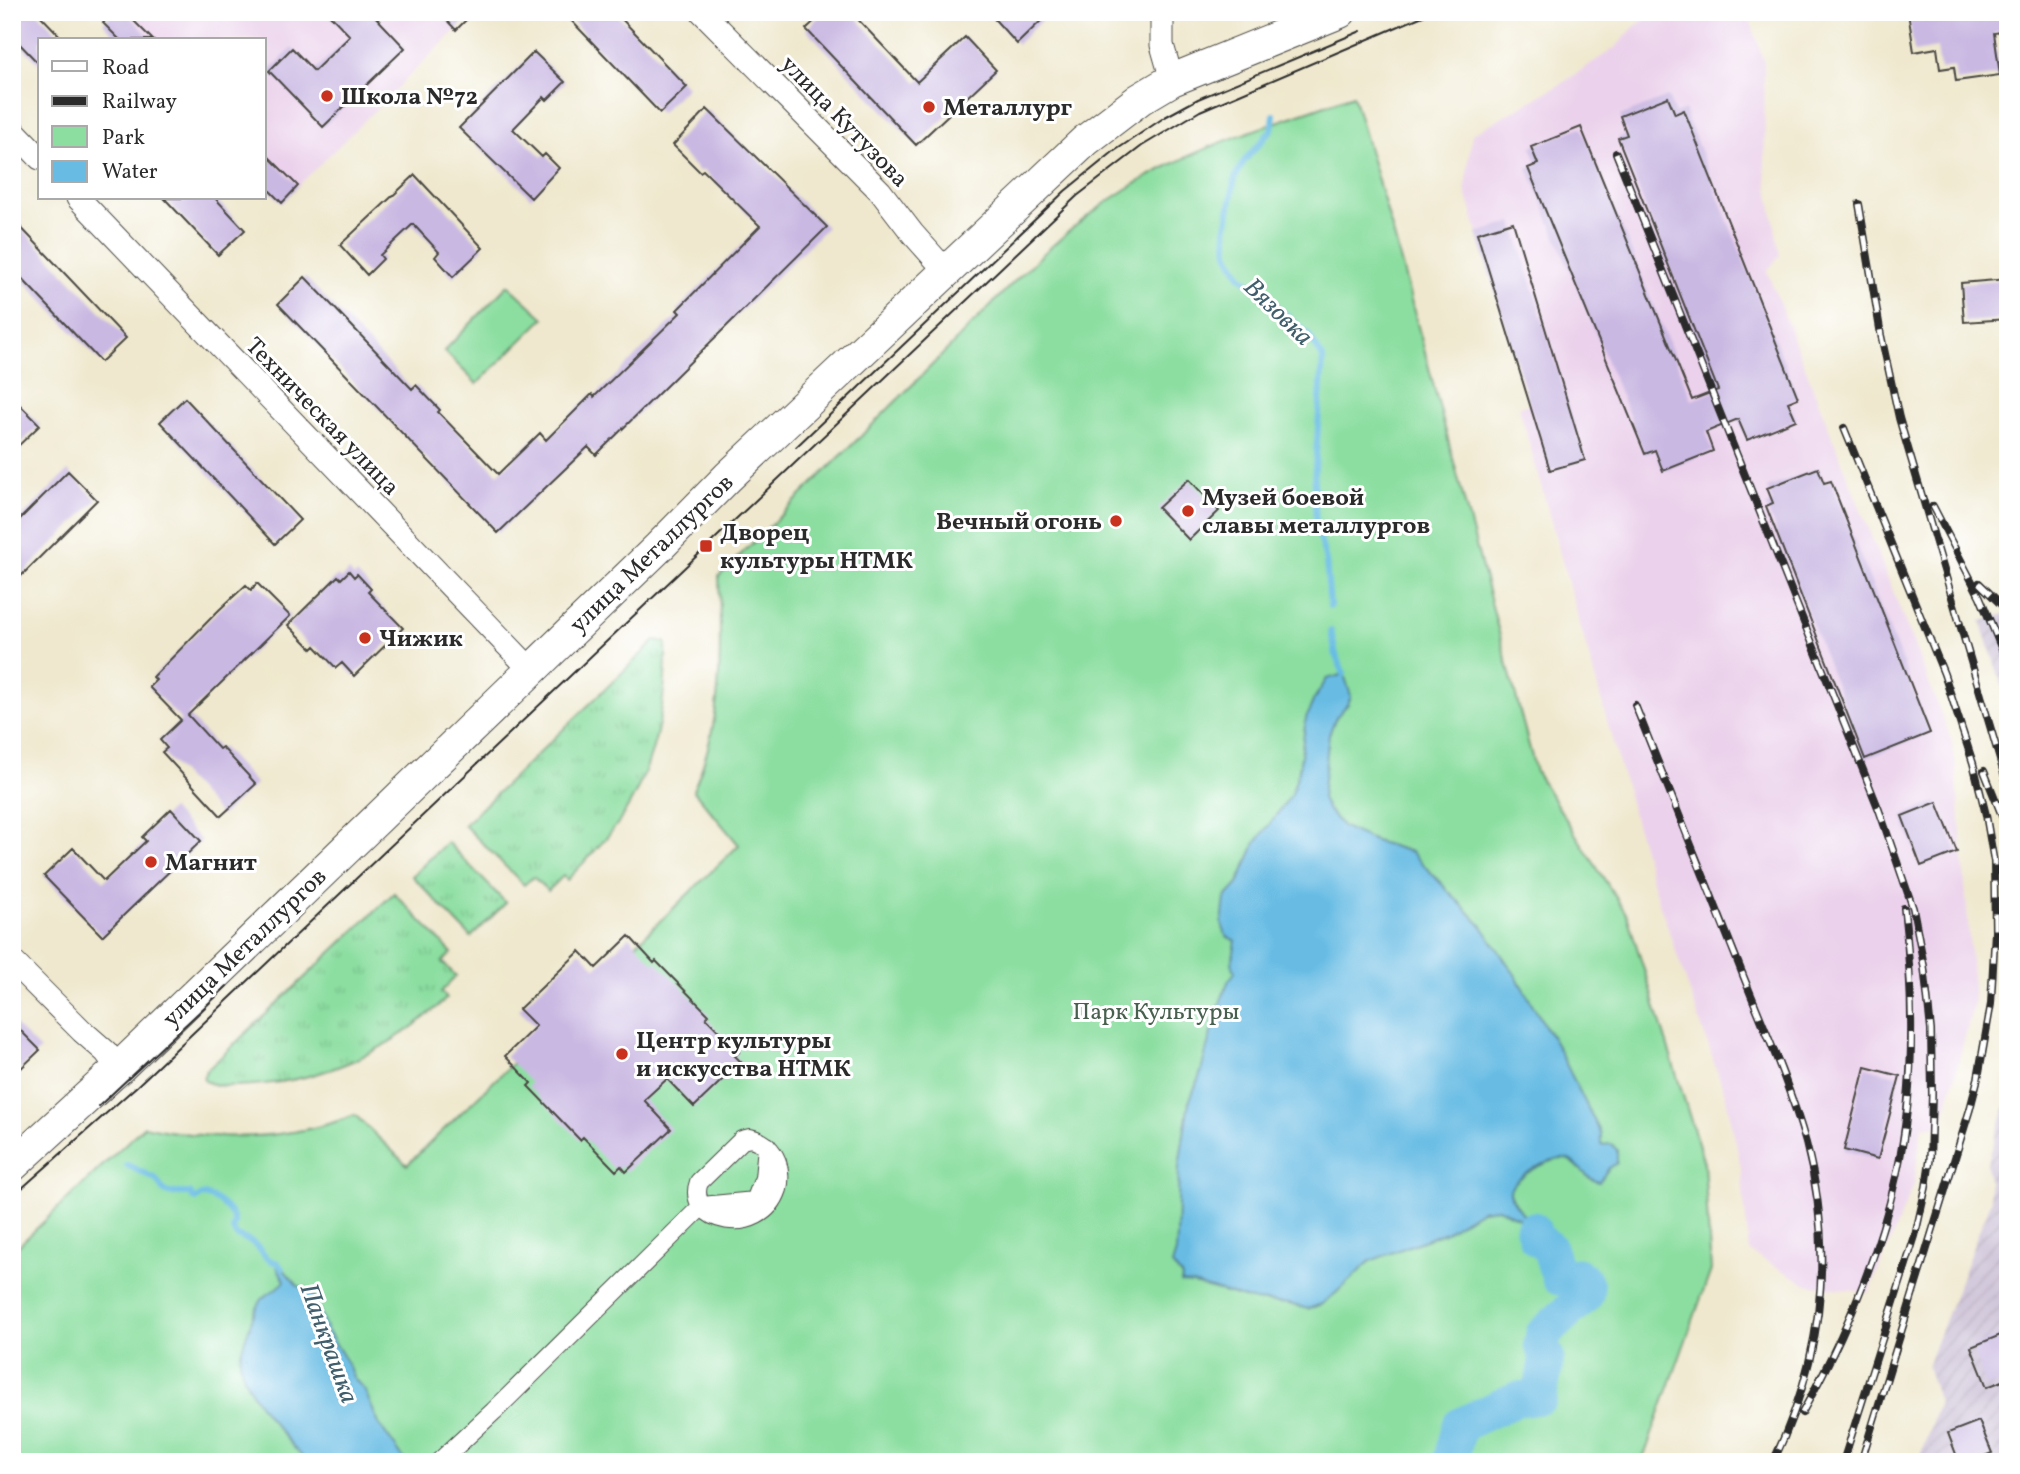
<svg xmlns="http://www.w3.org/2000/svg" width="2020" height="1474" font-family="Vollkorn,serif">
  <defs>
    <pattern id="industrial-furrows" width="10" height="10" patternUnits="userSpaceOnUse" patternTransform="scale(1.75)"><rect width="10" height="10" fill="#cbbfd5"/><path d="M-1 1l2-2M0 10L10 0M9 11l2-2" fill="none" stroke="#aea4b7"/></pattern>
    <pattern id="grass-tufts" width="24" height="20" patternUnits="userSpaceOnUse" patternTransform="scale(1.75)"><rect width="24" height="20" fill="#8bdea0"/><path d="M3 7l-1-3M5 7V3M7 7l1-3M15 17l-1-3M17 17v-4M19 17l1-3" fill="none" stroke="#78bf8a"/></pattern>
  </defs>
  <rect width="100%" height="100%" fill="#fff"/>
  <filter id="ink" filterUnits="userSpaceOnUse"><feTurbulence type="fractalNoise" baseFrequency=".0143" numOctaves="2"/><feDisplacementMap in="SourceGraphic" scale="14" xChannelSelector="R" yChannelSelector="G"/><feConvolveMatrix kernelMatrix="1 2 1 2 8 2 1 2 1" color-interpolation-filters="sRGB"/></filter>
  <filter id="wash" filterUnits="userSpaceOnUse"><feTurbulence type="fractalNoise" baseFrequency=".00686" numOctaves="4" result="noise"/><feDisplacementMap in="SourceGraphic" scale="28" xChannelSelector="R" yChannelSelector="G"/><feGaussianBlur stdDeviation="1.57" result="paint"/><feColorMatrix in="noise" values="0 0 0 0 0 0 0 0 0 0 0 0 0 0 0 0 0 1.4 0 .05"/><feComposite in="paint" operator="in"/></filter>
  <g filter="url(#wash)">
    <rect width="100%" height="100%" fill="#efe8ce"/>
    <path fill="#ebd1eb" d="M 125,12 L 439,12 L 456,30 L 298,186 L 264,152 L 264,40 L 153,40 Z
      M 1658,12 L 1748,12 L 1764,63 L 1765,170 L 1780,256 L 1767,271 L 1946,726 L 1953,746 L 1956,768 L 1974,1002 L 1942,1125 L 1922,1127 L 1914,1184 L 1869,1293 L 1806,1284 L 1749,1251 L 1741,1167 L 1726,1097 L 1654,888 L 1519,407 L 1529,404 L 1465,189 L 1472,134 L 1561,84 L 1616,47 L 1635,26 Z"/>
    <path fill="url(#industrial-furrows)" d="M 2008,613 L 2008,704 L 1981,621 Z
      M 2008,1098 L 2008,1462 L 1918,1462 L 1939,1402 L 1927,1366 L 1991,1200 L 1987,1164 Z"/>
    <path fill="url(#grass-tufts)" stroke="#5b8466" stroke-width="2" d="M 656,640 L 666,642 C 667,706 654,770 618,823 C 603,844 584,862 567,880 L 563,876 L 548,891 L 533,877 L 524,885 L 464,825 Z
      M 447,842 L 506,903 L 471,937 L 412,876 Z
      M 394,893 L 452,953 L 442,962 L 456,976 L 441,992 L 447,998 C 393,1049 327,1080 253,1085 C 238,1086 219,1088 205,1081 L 203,1078 L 206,1071 Z"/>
    <path fill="#8bdea0" stroke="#5b8466" stroke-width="2" d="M 1353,95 L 1393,232 L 1536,772 L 1627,915 L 1704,1163 L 1711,1270 L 1642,1462 L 12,1462 L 12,1252 L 144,1126 C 213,1142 288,1141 355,1115 L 407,1165 L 739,845 L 693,790 C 724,722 721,650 719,576 C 792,504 866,432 938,359 C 998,299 1054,234 1127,189 C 1194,146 1278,123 1353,95 Z
      M 508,285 L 544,318 L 477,384 L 444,351 Z"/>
    <path fill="#68bce4" stroke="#4a7488" stroke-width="2" d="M 1344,674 L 1351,696 L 1348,704 L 1336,717 L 1329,734 L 1322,798 L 1327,809 L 1343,827 L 1375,841 L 1411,852 L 1481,925 L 1514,973 L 1558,1048 L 1601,1134 L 1601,1145 L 1612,1144 L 1617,1150 L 1617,1163 L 1609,1168 L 1599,1182 C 1585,1179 1581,1166 1569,1160 C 1556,1154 1512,1177 1510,1191 C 1509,1199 1524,1213 1529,1223 L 1498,1208 L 1481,1210 L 1446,1232 L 1370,1261 L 1336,1293 L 1322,1304 L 1308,1309 L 1289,1304 L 1255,1301 L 1193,1284 L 1181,1283 L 1182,1277 L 1172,1265 L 1176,1252 L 1177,1237 L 1179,1166 L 1189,1102 L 1200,1075 L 1216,1014 L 1228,982 L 1235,972 L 1232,963 L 1236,941 L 1226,936 L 1222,924 L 1225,898 L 1238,884 L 1255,844 L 1291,795 L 1299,770 L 1306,718 L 1314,699 L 1327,679 Z
      M 278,1263 L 298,1286 L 308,1289 L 313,1294 L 327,1330 L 347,1362 L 353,1377 L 365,1391 L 379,1424 L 406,1462 L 307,1462 C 288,1441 238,1387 240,1358 C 241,1349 245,1340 248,1331 C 251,1321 254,1311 261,1301 C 267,1292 278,1290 285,1281 L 277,1267 Z"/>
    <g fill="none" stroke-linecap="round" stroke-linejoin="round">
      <path stroke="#68bce4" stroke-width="6" d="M 1274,115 L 1272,129 L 1244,161 L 1235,178 L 1226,229 L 1228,253 L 1240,275 L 1308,334 L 1323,358 L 1314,481 L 1316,524 L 1326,561 L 1330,606
        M 1331,631 L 1336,655 L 1344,674
        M 127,1165 L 156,1179 L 163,1190 L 168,1193 L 190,1193 L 193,1198 L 197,1199 L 201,1195 C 213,1195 231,1208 234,1221 C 235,1228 230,1224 234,1232 C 237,1239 247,1238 253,1243 C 264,1251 262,1259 278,1263 L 282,1269"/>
      <path stroke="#68bce4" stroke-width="35" d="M 1450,1462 L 1460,1425 L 1516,1399 L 1540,1397 L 1547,1356 L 1541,1344 L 1543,1334 L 1586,1295 C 1589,1284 1585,1281 1577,1275 L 1559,1278 L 1549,1248 L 1536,1238 L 1533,1229"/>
    </g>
    <g id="blocks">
      <path fill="#c9b8e2" d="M 12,12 L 37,12 L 64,40 L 40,40 L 40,65 L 12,36 Z
        M 113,12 L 125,12 L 153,40 L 120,40 L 103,23 Z
        M 327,12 L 371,12 L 405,48 L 323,127 L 269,71 L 292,48 L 314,71 L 350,36 Z
        M 439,12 L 474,12 L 456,30 Z
        M 563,12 L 615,12 L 687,87 L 660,113 Z
        M 824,12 L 851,12 L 917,82 L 965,37 L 996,70 L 916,145 L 806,29 Z
        M 988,12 L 1050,12 L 1017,44 Z
        M 1908,12 L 2008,12 L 2008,31 L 1994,33 L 2000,75 L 1956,81 L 1954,67 L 1940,69 L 1937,48 L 1914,52 Z
        M 534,52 L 565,82 L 547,100 L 544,97 L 513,129 L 542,157 L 545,154 L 559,168 L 531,198 L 459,128 Z
        M 1668,97 L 1675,114 L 1684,110 L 1798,398 L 1788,402 L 1796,420 L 1747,440 L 1738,419 L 1706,432 L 1713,451 L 1663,471 L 1655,450 L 1645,454 L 1528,168 L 1538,164 L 1531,147 L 1581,127 L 1692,400 L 1718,390 L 1618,138 L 1627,135 L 1620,116 Z
        M 707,109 L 827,227 L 596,455 L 588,447 L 498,533 L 278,304 L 305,277 L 412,389 L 416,385 L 440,410 L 438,412 L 498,474 L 540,433 L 546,440 L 592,394 L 594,397 L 680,313 L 677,310 L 760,226 L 703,170 L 700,172 L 673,145 Z
        M 264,152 L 298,186 L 282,203 L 264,185 Z
        M 415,175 L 483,248 L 453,277 L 435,257 L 439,252 L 413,224 L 380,255 L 383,259 L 367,275 L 340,245 Z
        M 164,198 L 215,198 L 245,230 L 218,255 Z
        M 12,218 L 126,338 L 101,362 L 12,268 Z
        M 1513,222 L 1585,460 L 1550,470 L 1477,233 Z
        M 2008,279 L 2008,319 L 1964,322 L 1961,283 Z
        M 12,397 L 40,425 L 12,452 Z
        M 185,398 L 300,520 L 275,544 L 160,422 Z
        M 1818,468 L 1824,483 L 1831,481 L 1930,733 L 1865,759 L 1766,506 L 1773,503 L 1767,488 Z
        M 68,471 L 97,500 L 12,585 L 12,527 Z
        M 1189,479 L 1219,511 L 1189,540 L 1158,508 Z
        M 349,571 L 354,577 L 357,574 L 371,589 L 368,592 L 403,628 L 354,676 L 342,663 L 336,668 L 315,646 L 312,649 L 288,625 L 338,576 L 341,579 Z
        M 257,583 L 290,616 L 188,715 L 219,749 L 222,747 L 256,784 L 221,816 L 162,752 L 167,748 L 160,740 L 181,720 L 149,687 L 156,680 L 153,677 L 219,610 L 246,585 L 251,590 Z
        M 1937,802 L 1957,852 L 1921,866 L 1902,816 Z
        M 171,809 L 201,841 L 102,936 L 44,876 L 73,848 L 104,881 L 146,841 L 142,837 Z
        M 629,936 L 654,963 L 656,961 L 709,1015 L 706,1018 L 739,1052 L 735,1056 L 741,1062 L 694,1107 L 667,1079 L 644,1100 L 671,1129 L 626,1172 L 621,1166 L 616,1171 L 583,1137 L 580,1140 L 528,1086 L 531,1083 L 505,1056 L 536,1026 L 519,1009 L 580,951 L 596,968 Z
        M 12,1022 L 40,1050 L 12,1077 Z
        M 1865,1067 L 1900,1076 L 1878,1159 L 1844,1150 Z
        M 2008,1332 L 2008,1379 L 1987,1387 L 1971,1347 Z
        M 1979,1421 L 1992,1453 L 1970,1462 L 1959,1462 L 1948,1433 Z"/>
    </g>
  </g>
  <g filter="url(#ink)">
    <use href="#blocks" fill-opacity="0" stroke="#484743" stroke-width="2"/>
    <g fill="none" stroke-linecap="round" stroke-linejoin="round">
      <g stroke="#484743" stroke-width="20">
        <path id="pedestrian" d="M 750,1138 C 763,1141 772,1149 777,1162 C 780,1171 780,1180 778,1189 C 761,1240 684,1222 699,1182 L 742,1140 Z
          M 439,1462 L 494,1411 L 702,1206 L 755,1201 L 764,1178 L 767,1146"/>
      </g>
      <g stroke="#484743" stroke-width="25">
        <path id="minor" d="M 702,12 L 880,191 L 913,234 L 946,271
          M 1162,12 L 1162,45 L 1172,80
          M 12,129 L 40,158
          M 78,198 L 531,670
          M 12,961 L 82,1031 L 106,1052 L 118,1069"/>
      </g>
      <g stroke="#484743" stroke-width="34">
        <path id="secondary" d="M 12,1166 L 118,1069 L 659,547 L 728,477 L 1085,141 L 1140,99 L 1172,80 L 1340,12"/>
      </g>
      <use href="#pedestrian" stroke="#fff" stroke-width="18"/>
      <use href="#minor" stroke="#fff" stroke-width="23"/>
      <use href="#secondary" stroke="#fff" stroke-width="32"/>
      <path stroke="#2b2b2b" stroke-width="2" d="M 796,447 L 1065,191 L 1113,152 L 1165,117 L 1198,99 L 1361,31
        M 99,1106 L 227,986
        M 12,1197 L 137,1086 L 1077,196 L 1142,146 L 1200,111 L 1432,12"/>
      <g stroke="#2b2b2b" stroke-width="8">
        <path id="rail" d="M 1616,153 L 1879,810 L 1913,908 L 1924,966 L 1931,1030 L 1932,1094 L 1930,1160 L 1926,1187 L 1915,1236 L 1843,1462
          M 1859,204 L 1881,335 L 1899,418 L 2008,787
          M 1844,428 L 1944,674 L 1973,763 L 1986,815 L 1994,862 L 1995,931 L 1991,1004 L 1978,1078 L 1970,1109 L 1861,1462
          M 1933,506 L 1980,597 L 2008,664
          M 1979,583 L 2008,611
          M 1635,705 C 1670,792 1704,879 1739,965 C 1762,1024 1789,1082 1806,1143 C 1835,1253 1822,1360 1773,1462
          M 1984,771 L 2008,831
          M 1802,1413 C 1843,1339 1878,1259 1896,1177 C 1916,1089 1914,997 1904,908"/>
      </g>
      <use href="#rail" stroke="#fff" stroke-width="5" stroke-dasharray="16" stroke-linecap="butt"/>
    </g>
  </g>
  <g fill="#c8321e" stroke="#fff" stroke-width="2.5">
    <circle cx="327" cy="96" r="7"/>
    <circle cx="929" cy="107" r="7"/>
    <circle cx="1188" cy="511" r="7"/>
    <circle cx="1116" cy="521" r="7"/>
    <rect x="699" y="539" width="14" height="14" rx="3.5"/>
    <circle cx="365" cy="638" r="7"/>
    <circle cx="151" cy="862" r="7"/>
    <circle cx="622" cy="1054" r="7"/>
  </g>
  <g text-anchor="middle" stroke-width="6" stroke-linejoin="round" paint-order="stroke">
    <g font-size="24" font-weight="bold" fill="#2b2b2b" stroke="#fff" text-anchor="start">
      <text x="341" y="104">Школа №72</text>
      <text x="943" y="115">Металлург</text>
      <text x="1202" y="505">Музей боевой<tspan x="1202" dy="28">славы металлургов</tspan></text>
      <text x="1102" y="529" text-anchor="end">Вечный огонь</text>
      <text x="720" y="540">Дворец<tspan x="720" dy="28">культуры НТМК</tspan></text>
      <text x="379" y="646">Чижик</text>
      <text x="165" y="870">Магнит</text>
      <text x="636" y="1048">Центр культуры<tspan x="636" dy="28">и искусства НТМК</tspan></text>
    </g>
    <g font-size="24" fill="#2b2b2b" stroke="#fff">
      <text transform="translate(845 121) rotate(46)" y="8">улица Кутузова</text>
      <text transform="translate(323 416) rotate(46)" y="8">Техническая улица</text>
      <text transform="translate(651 553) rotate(-44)" y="8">улица Металлургов</text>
      <text transform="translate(244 947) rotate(-44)" y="8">улица Металлургов</text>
    </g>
    <g font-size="24" fill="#48614e" stroke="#fff">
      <text x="1156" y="1019">Парк Культуры</text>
    </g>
    <g font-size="26" font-style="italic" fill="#405e6c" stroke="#fff">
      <text transform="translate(1279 311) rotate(44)" y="9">Вязовка</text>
      <text transform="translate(330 1343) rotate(70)" y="9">Панкрашка</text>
    </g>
  </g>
  <rect width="2020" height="1474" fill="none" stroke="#fff" stroke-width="42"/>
  <rect x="38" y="38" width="228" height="161" fill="#ffffff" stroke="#aaaaaa" stroke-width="2"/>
  <rect x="52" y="61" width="35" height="10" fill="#ffffff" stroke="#aaaaaa" stroke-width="2"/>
  <text x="102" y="74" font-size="21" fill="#2b2b2b">Road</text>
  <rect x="52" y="96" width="35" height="10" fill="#2b2b2b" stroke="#aaaaaa" stroke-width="2"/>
  <text x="102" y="108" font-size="21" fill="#2b2b2b">Railway</text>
  <rect x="52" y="126" width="35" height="21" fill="#8bdea0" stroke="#aaaaaa" stroke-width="2"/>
  <text x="102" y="144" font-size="21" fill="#2b2b2b">Park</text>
  <rect x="52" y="161" width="35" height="21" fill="#68bce4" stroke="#aaaaaa" stroke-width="2"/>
  <text x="102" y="178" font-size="21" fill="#2b2b2b">Water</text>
</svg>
